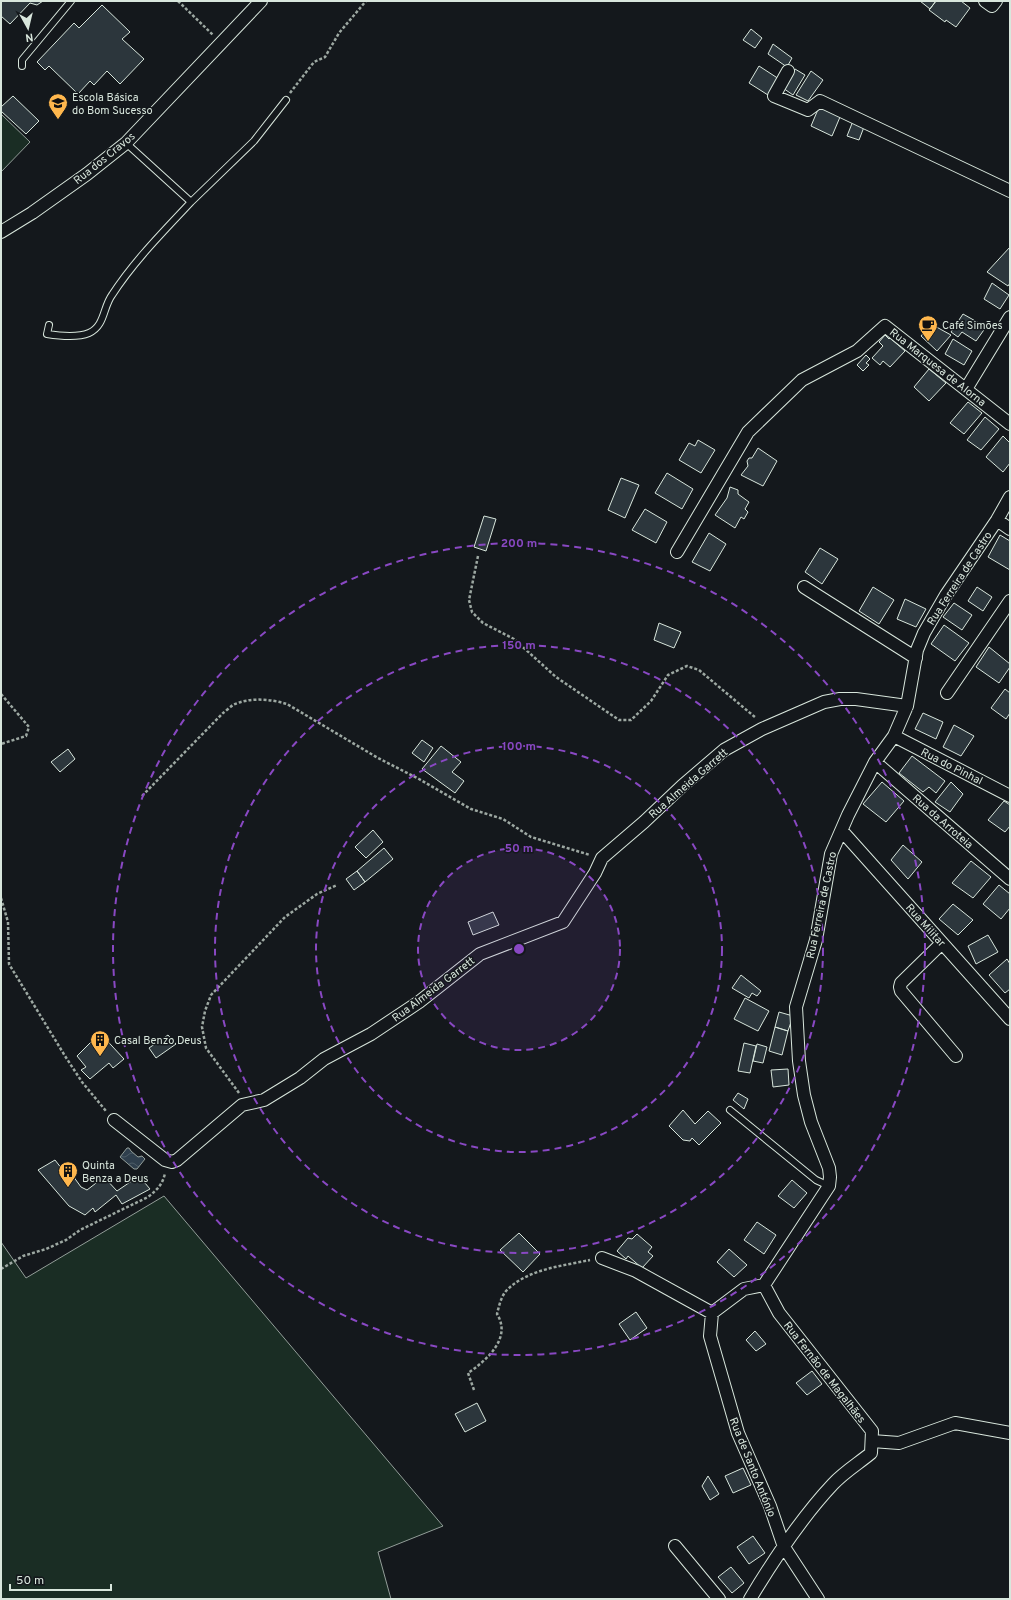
<svg xmlns="http://www.w3.org/2000/svg" width="1011" height="1600" font-family="Overpass,sans-serif">
  <defs>
    <pattern id="water-waves" width="16" height="10" patternUnits="userSpaceOnUse"><rect width="16" height="10" fill="#2f3f4d"/><path d="M0 5q4-4 8 0t8 0" fill="none" stroke="#4c5b66"/></pattern>
  </defs>
  <rect width="100%" height="100%" fill="#14181c"/>
  <path fill="#1a2d24" stroke="#939e99" d="M 1,114 L 30,142 L 1,172 Z
    M 164,1196 L 443,1526 L 378,1552 L 391,1599 L 1,1599 L 1,1242 L 26,1278 Z"/>
  <path fill="url(#water-waves)" stroke="#939e99" d="M 127,1148 L 129,1148 L 131,1151 L 138,1157 L 142,1156 L 145,1159 L 137,1169 L 134,1169 L 120,1157 Z"/>
  <path fill="#2c363c" stroke="#d8e6dc" d="M 1,1 L 43,1 L 37,5 L 30,3 L 10,24 L 1,16 Z
    M 920,1 L 936,1 L 930,9 Z
    M 936,1 L 961,1 L 970,8 L 956,27 L 946,20 L 945,22 L 929,10 Z
    M 102,5 L 130,32 L 122,39 L 144,59 L 120,84 L 107,71 L 94,85 L 90,81 L 78,94 L 49,66 L 45,70 L 37,62 L 74,23 L 79,28 Z
    M 751,29 L 762,38 L 755,48 L 743,40 Z
    M 773,44 L 792,58 L 787,67 L 768,54 Z
    M 759,66 L 779,79 L 768,95 L 749,83 Z
    M 795,69 L 805,75 L 793,95 L 783,88 Z
    M 811,71 L 823,80 L 808,101 L 796,95 Z
    M 13,96 L 39,121 L 26,134 L 1,111 L 1,107 Z
    M 819,107 L 840,117 L 832,136 L 811,126 Z
    M 853,121 L 864,127 L 859,140 L 847,136 Z
    M 1010,247 L 1010,283 L 1008,286 L 987,272 Z
    M 992,283 L 1009,295 L 1000,309 L 984,299 Z
    M 963,314 L 986,327 L 976,341 L 962,332 L 958,337 L 951,332 Z
    M 931,324 L 951,335 L 937,351 L 921,336 Z
    M 885,335 L 889,339 L 890,338 L 905,351 L 890,367 L 883,361 L 880,365 L 872,358 L 883,346 L 879,342 Z
    M 953,339 L 972,351 L 964,365 L 945,354 Z
    M 866,355 L 870,359 L 866,363 L 869,365 L 863,371 L 857,365 Z
    M 929,369 L 946,383 L 929,401 L 914,387 Z
    M 968,402 L 982,413 L 964,434 L 950,423 Z
    M 985,417 L 999,429 L 981,450 L 967,440 Z
    M 1003,436 L 1010,443 L 1010,463 L 1003,472 L 986,457 Z
    M 698,440 L 715,450 L 701,473 L 679,460 L 689,443 L 695,446 Z
    M 758,448 L 777,461 L 763,486 L 741,475 L 748,466 L 747,461 L 749,458 L 752,458 Z
    M 667,473 L 693,489 L 682,509 L 655,493 Z
    M 621,478 L 639,485 L 625,518 L 608,510 Z
    M 730,487 L 738,490 L 738,494 L 749,502 L 745,509 L 748,512 L 744,519 L 741,517 L 735,528 L 715,515 L 727,498 Z
    M 645,509 L 667,522 L 656,543 L 632,530 Z
    M 484,516 L 496,519 L 486,551 L 474,547 Z
    M 709,533 L 726,544 L 710,571 L 692,562 Z
    M 1000,535 L 1010,541 L 1010,570 L 988,557 Z
    M 820,548 L 838,559 L 822,584 L 805,572 Z
    M 873,587 L 894,600 L 879,624 L 859,611 Z
    M 977,587 L 992,597 L 983,611 L 968,601 Z
    M 905,599 L 926,609 L 916,627 L 897,619 Z
    M 954,603 L 972,615 L 962,630 L 943,617 Z
    M 659,623 L 681,632 L 674,648 L 654,640 Z
    M 944,625 L 969,643 L 955,661 L 931,644 Z
    M 989,647 L 1010,664 L 1010,667 L 999,683 L 976,667 Z
    M 1005,689 L 1010,693 L 1010,713 L 1006,719 L 991,708 Z
    M 923,713 L 943,722 L 936,739 L 915,729 Z
    M 954,725 L 974,736 L 961,756 L 943,747 Z
    M 422,740 L 433,748 L 424,762 L 412,753 Z
    M 441,746 L 461,762 L 452,772 L 464,781 L 455,793 L 422,769 Z
    M 68,749 L 75,759 L 60,772 L 51,762 Z
    M 912,756 L 945,781 L 936,793 L 929,787 L 923,792 L 899,773 Z
    M 882,782 L 904,801 L 886,822 L 863,804 Z
    M 951,782 L 963,794 L 950,812 L 935,802 Z
    M 1004,801 L 1010,805 L 1010,826 L 1005,832 L 988,820 Z
    M 373,830 L 383,842 L 366,858 L 355,847 Z
    M 903,845 L 922,862 L 908,879 L 891,860 Z
    M 384,848 L 393,859 L 365,882 L 357,871 Z
    M 971,861 L 991,877 L 973,898 L 952,883 Z
    M 357,871 L 365,882 L 354,890 L 346,879 Z
    M 999,885 L 1010,894 L 1010,908 L 1001,919 L 983,904 Z
    M 953,904 L 973,920 L 958,935 L 939,919 Z
    M 493,912 L 499,925 L 473,935 L 468,922 Z
    M 988,935 L 998,952 L 976,964 L 968,946 Z
    M 1007,959 L 1010,964 L 1010,989 L 1005,993 L 989,975 Z
    M 741,975 L 761,991 L 757,996 L 752,993 L 749,998 L 732,988 Z
    M 745,998 L 769,1011 L 758,1031 L 734,1019 Z
    M 779,1012 L 793,1016 L 788,1031 L 775,1027 Z
    M 775,1027 L 788,1031 L 782,1055 L 769,1051 Z
    M 100,1033 L 124,1059 L 113,1068 L 109,1063 L 90,1079 L 81,1070 L 86,1067 L 77,1056 Z
    M 168,1035 L 176,1044 L 156,1058 L 149,1048 Z
    M 744,1043 L 756,1046 L 750,1073 L 738,1071 Z
    M 757,1044 L 767,1047 L 763,1063 L 753,1061 Z
    M 788,1069 L 789,1085 L 773,1087 L 771,1070 Z
    M 738,1093 L 748,1099 L 744,1109 L 733,1100 Z
    M 683,1110 L 695,1124 L 708,1111 L 721,1123 L 699,1145 L 692,1138 L 690,1141 L 683,1140 L 669,1126 Z
    M 55,1160 L 62,1169 L 65,1165 L 81,1187 L 87,1190 L 104,1177 L 117,1191 L 139,1176 L 150,1189 L 122,1204 L 116,1195 L 95,1212 L 93,1208 L 85,1215 L 69,1206 L 38,1170 Z
    M 792,1180 L 807,1193 L 794,1208 L 778,1196 Z
    M 757,1222 L 776,1235 L 764,1254 L 744,1240 Z
    M 519,1233 L 540,1254 L 523,1272 L 500,1250 Z
    M 637,1234 L 652,1247 L 648,1252 L 653,1256 L 642,1268 L 628,1256 L 626,1259 L 617,1251 L 628,1238 L 632,1239 Z
    M 729,1249 L 747,1265 L 734,1277 L 717,1262 Z
    M 636,1312 L 647,1328 L 630,1340 L 619,1324 Z
    M 755,1331 L 766,1344 L 756,1351 L 746,1340 Z
    M 812,1371 L 822,1384 L 807,1395 L 796,1383 Z
    M 477,1403 L 486,1421 L 465,1432 L 455,1414 Z
    M 743,1468 L 751,1485 L 733,1493 L 725,1476 Z
    M 708,1476 L 719,1494 L 710,1500 L 702,1486 Z
    M 753,1536 L 765,1553 L 749,1564 L 737,1547 Z
    M 731,1567 L 744,1583 L 732,1593 L 718,1577 Z"/>
  <g fill="none" stroke-linecap="round" stroke-linejoin="round">
    <g stroke="#d8e6dc" stroke-width="8">
      <path id="service" d="M 22,66 L 22,60 L 71,1
        M 126,143 L 191,202 L 254,141 L 286,100
        M 49,325 L 47,334 C 60,336 77,338 89,333 C 105,326 103,307 112,295 C 134,261 163,232 191,202
        M 730,1110 L 816,1180 L 829,1186"/>
    </g>
    <g stroke="#d8e6dc" stroke-width="14">
      <path id="minor" d="M 985,1 L 992,6 L 996,1
        M 788,71 L 774,96 L 808,110 L 820,101 L 1010,191
        M 1,232 L 32,213 L 87,174 L 126,143 L 261,1
        M 966,389 L 1010,317
        M 997,520 L 1010,529
        M 677,552 L 748,432 L 802,380 L 857,351 L 885,326 L 1010,424
        M 804,587 L 916,658
        M 947,693 L 1010,601
        M 894,736 L 1010,796
        M 875,762 L 1010,879
        M 842,831 L 1010,1019
        M 942,943 L 901,983 L 900,987 L 901,991 L 956,1056
        M 114,1120 L 165,1160 L 172,1162 L 177,1160 L 242,1105 L 264,1100 L 300,1078 L 324,1059 L 371,1034 L 419,1002 L 480,954 L 563,922 L 595,873 L 602,858 L 644,822 L 682,786 L 724,750 L 762,729 L 824,702 L 840,699 L 856,699 L 907,706
        M 602,1258 L 636,1271 L 712,1313
        M 764,1285 L 829,1186 L 830,1177 L 829,1168 L 811,1122 L 804,1095 L 799,1061 L 796,1007 L 816,940 L 831,854 L 848,815 L 875,762 L 894,736 L 907,706 L 917,650 L 924,633 L 946,595 L 997,520 L 1010,497
        M 764,1285 L 744,1289 L 712,1313 L 710,1336 L 738,1433 L 770,1506 L 784,1547 L 818,1599
        M 872,1441 L 899,1443 L 955,1423 L 1010,1433
        M 675,1546 L 719,1599
        M 750,1599 C 774,1559 801,1518 833,1484 C 844,1472 859,1463 871,1453 L 872,1431 L 779,1313 L 764,1285"/>
    </g>
    <path stroke="#9da8a2" stroke-width="2.5" stroke-dasharray="3 2" stroke-linecap="butt" d="M 178,1 L 213,35
      M 290,93 L 314,62 L 325,57 L 339,33 L 366,1
      M 478,556 L 469,600 L 472,612 L 483,623 L 514,639 L 556,677 L 619,720 L 631,720 L 651,701 L 668,675 L 687,666 L 699,670 L 756,718
      M 1,694 L 29,727 L 26,736 L 1,744
      M 142,796 L 223,713 C 226,711 230,707 233,705 C 249,697 271,699 287,704 L 378,758 L 419,779 L 471,809 L 503,819 L 531,837 L 590,855
      M 1,898 L 8,922 L 9,964 L 65,1056 L 82,1082 L 106,1111
      M 239,1093 L 206,1048 L 202,1027 L 205,1011 L 211,995 L 285,917 L 317,894 L 337,885
      M 1,1269 L 23,1256 L 46,1249 L 66,1240 L 80,1230 L 148,1197 C 157,1190 163,1184 165,1173
      M 474,1390 L 468,1373 C 487,1360 512,1338 497,1314 C 499,1306 501,1297 506,1291 C 527,1269 562,1266 590,1260"/>
    <use href="#service" stroke="#14181c" stroke-width="6"/>
    <use href="#minor" stroke="#14181c" stroke-width="12"/>
  </g>
  <circle cx="519" cy="949" r="101" fill="#8948c3" fill-opacity=".12"/>
  <g fill="none" stroke="#8948c3" stroke-width="2" stroke-dasharray="7 5">
    <circle cx="519" cy="949" r="101"/>
    <circle cx="519" cy="949" r="203"/>
    <circle cx="519" cy="949" r="304"/>
    <circle cx="519" cy="949" r="406"/>
  </g>
  <defs>
    <g id="school-pin" transform="scale(1)"><path d="M0 17L-7.5 6A9.5 9.5 0 1 1 7.5 6Z" fill="#ffb74d" stroke="#14181c"/><path d="M0-5L7-2L0 1L-7-2ZM-4 1L0 2.5L4 1V4Q0 6-4 4Z" fill="#111"/></g>
    <g id="cafe-pin" transform="scale(1)"><path d="M0 17L-7.5 6A9.5 9.5 0 1 1 7.5 6Z" fill="#ffb74d" stroke="#14181c"/><path d="M-5.5-4.5H6V0H3Q3 3.5 0 3.5H-2.5Q-5.5 3.5-5.5 0ZM3-3.2v2h1.7v-2ZM-6 4.5H4V6H-6Z" fill="#111"/></g>
    <g id="building-pin" transform="scale(1)"><path d="M0 17L-7.5 6A9.5 9.5 0 1 1 7.5 6Z" fill="#ffb74d" stroke="#14181c"/><path d="M-4-6H4V6H1V3H-1V6H-4ZM-2.5-4.3h1.7v1.8h-1.7ZM.8-4.3h1.7v1.8H.8ZM-2.5-1h1.7V.8h-1.7ZM.8-1h1.7V.8H.8Z" fill="#111"/></g>
  </defs>
  <g fill-rule="evenodd">
    <use href="#school-pin" x="58" y="103"/>
    <use href="#cafe-pin" x="928" y="325"/>
    <use href="#building-pin" x="100" y="1040"/>
    <use href="#building-pin" x="68" y="1171"/>
  </g>
  <g text-anchor="middle" stroke-width="3" stroke-linejoin="round" paint-order="stroke">
    <g font-size="11" fill="#d8e6dc" stroke="#14181c" text-anchor="start">
      <text x="72" y="101">Escola Básica<tspan x="72" dy="13">do Bom Sucesso</tspan></text>
      <text x="942" y="329">Café Simões</text>
      <text x="114" y="1044">Casal Benzo Deus</text>
      <text x="82" y="1169">Quinta<tspan x="82" dy="13">Benza a Deus</tspan></text>
    </g>
    <g font-size="11" fill="#d8e6dc" stroke="#14181c">
      <text transform="translate(104 158) rotate(-39)" y="4">Rua dos Cravos</text>
      <text transform="translate(938 367) rotate(38)" y="4">Rua Marquesa de Alorna</text>
      <text transform="translate(959 578) rotate(-57)" y="4">Rua Ferreira de Castro</text>
      <text transform="translate(952 766) rotate(27)" y="4">Rua do Pinhal</text>
      <text transform="translate(688 783) rotate(-41)" y="4">Rua Almeida Garrett</text>
      <text transform="translate(943 821) rotate(41)" y="4">Rua da Arroteia</text>
      <text transform="translate(821 905) rotate(-78)" y="4">Rua Ferreira de Castro</text>
      <text transform="translate(926 925) rotate(48)" y="4">Rua Militar</text>
      <text transform="translate(433 989) rotate(-37)" y="4">Rua Almeida Garrett</text>
      <text transform="translate(825 1372) rotate(52)" y="4">Rua Fernão de Magalhães</text>
      <text transform="translate(753 1467) rotate(68)" y="4">Rua de Santo António</text>
    </g>
  </g>
  <circle cx="519" cy="949" r="6" fill="#8948c3" stroke="#14181c" stroke-width="2"/>
  <g font-size="12" text-anchor="middle" font-weight="bold" fill="#8948c3" stroke="#14181c" stroke-width="3" stroke-linejoin="round" paint-order="stroke">
    <text x="519" y="547">200 m</text>
    <text x="519" y="649">150 m</text>
    <text x="519" y="750">100 m</text>
    <text x="519" y="852">50 m</text>
  </g>
  <rect width="1011" height="1600" fill="none" stroke="#d8e6dc" stroke-width="4"/>
  <g transform="translate(28 28) rotate(172)" stroke="#14181c" stroke-width="3" paint-order="stroke">
  <path d="M0-3L7 15L0 10L-7 15Z" fill="#d8e6dc"/>
  <text y="-6" font-size="11" font-weight="bold" text-anchor="middle" fill="#d8e6dc">N</text>
  </g>
  <path d="M10 1584v6h101v-6" fill="none" stroke="#d8e6dc" stroke-width="2"/>
  <text x="16" y="1584" font-size="12" fill="#d8e6dc" stroke="#14181c" stroke-width="3" paint-order="stroke">50 m</text>
</svg>
